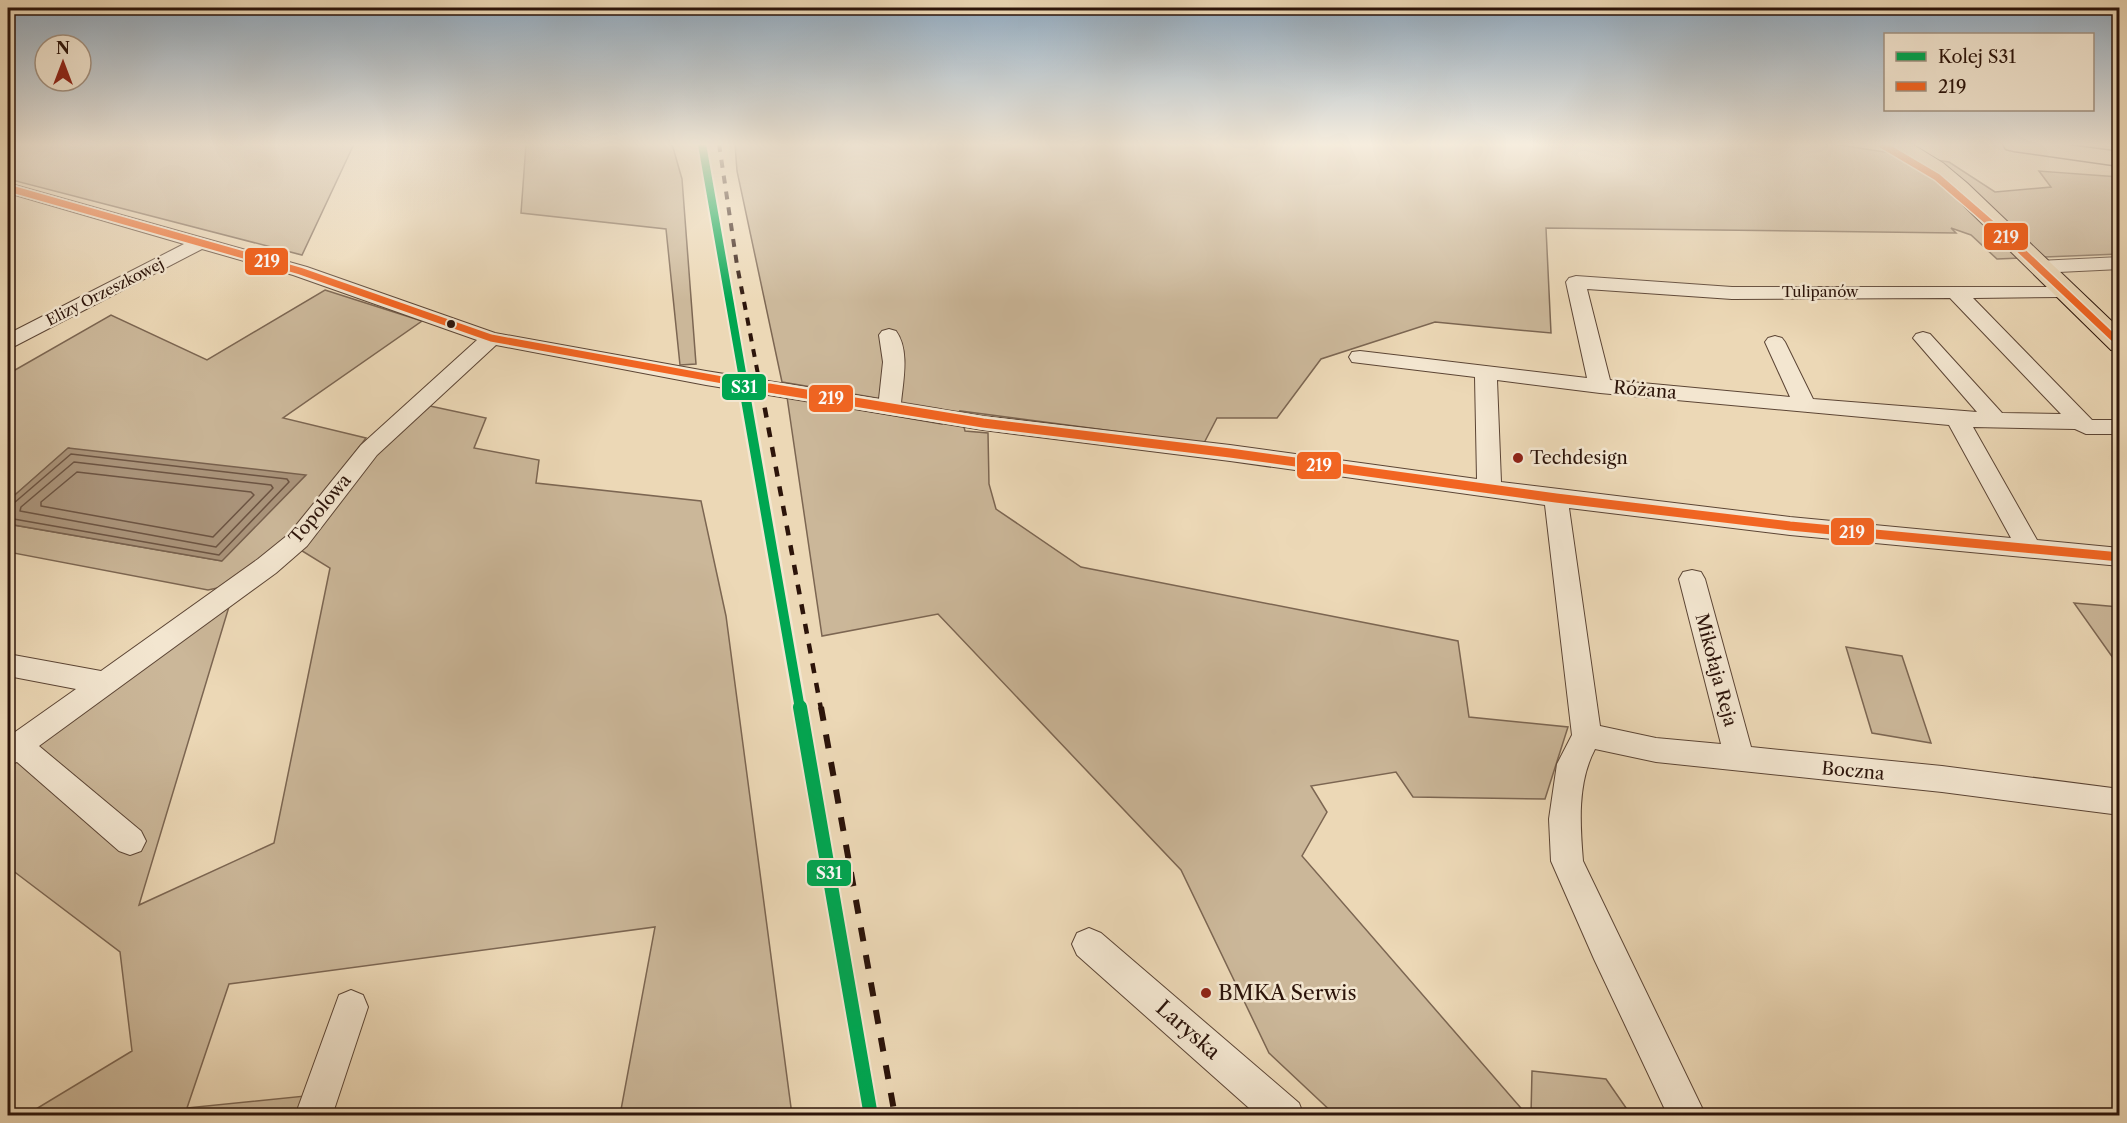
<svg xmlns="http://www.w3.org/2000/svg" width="2127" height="1123" font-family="'Libre Caslon Text',serif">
  <rect width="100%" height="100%" fill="#ecd8b6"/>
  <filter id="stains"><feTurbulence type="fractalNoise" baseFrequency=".00333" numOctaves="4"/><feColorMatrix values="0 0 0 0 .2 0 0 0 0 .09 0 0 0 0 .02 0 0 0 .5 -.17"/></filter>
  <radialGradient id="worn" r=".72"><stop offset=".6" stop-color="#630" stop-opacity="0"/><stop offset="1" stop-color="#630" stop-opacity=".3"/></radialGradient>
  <path fill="#cbb799" stroke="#7c6652" stroke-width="1.5" d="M 8,144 L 354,144 L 302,255 L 8,179 Z
    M 526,144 L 672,144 L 682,179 L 696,364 L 680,365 L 666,229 L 521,213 Z
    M 735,144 L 1833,144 L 1949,162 L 1995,192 L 2051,187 L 2039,171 L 2119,177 L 2119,254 L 1997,259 L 1971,235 L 1951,228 L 1956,233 L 1546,228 L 1551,333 L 1435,322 L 1321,359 L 1277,418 L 1217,418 L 1204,443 L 960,411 L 965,431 L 988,433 L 989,484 L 996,509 L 1081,567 L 1458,641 L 1469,717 L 1568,727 L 1545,799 L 1413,797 L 1396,772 L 1311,786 L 1327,812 L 1302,856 L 1527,1115 L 1335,1115 L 1269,1053 L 1181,870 L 938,614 L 822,636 L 787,397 L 942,424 L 941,409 L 782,382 L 737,171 Z
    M 325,290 L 422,321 L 283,418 L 366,438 L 291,538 L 222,587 L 208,590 L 8,552 L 8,524 L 222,561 L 69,448 L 8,501 L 8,374 L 111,315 L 207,360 Z
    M 430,406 L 486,418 L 474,448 L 539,460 L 536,483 L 701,501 L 726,616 L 792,1115 L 620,1115 L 655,927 L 229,984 L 187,1108 L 305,1096 L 298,1115 L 26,1115 L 132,1051 L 120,952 L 8,867 L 8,768 L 231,600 L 139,905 L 274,843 L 330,568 L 299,549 L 377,451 Z
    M 2074,603 L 2119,607 L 2119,665 L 2118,665 Z
    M 1846,647 L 1902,656 L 1931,743 L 1872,733 Z
    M 1532,1071 L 1606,1079 L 1631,1115 L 1531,1115 Z"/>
  <path fill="#ab957c" stroke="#78614e" stroke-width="1.5" d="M 68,448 L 306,475 L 222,561 L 8,524 L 8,501 Z"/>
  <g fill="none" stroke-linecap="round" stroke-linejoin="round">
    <path stroke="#6c5443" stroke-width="1.5" d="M 74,462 L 271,485 L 273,488 L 216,547 L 20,511 L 21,507 Z
      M 77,472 L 251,492 L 254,495 L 213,537 L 41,506 L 41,502 Z
      M 8,505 L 14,503 L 71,454 L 287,479 L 289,482 L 219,555 L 8,518"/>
    <g stroke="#5c4535" stroke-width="2">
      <path id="minor" d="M 8,183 L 307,267 L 495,333 L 706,371 L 879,399 L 883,362 L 879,335 L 882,331 L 889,329 L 896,331 C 910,350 903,381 901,403 L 983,416 L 1230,445 L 1477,479 L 1475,377 L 1360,363 L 1352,362 L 1349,357 L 1352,352 L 1360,351 L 1587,378 L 1566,282 L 1569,278 L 1576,276 L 1732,287 L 2070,287 L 2073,291 L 2070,295 L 2063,297 L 1973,298 L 2092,420 L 2120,420 L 2120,434 L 2086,434 L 2075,429 L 1973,427 L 2037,540 L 2120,548 L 2120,566 L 1790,535 L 1569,508 L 1600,726 L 1656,738 L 1721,744 L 1679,579 L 1683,572 L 1692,570 L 1701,572 L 1705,579 L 1751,747 L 1942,766 L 2120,789 L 2120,815 L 1942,792 L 1656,762 L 1595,749 C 1577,783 1580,824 1583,861 L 1706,1116 L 1668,1116 L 1594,959 L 1551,861 L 1549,819 L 1557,764 L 1572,735 L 1545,505 L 1230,461 L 983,430 L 706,385 L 496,345 L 377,455 L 307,546 L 276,573 L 39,746 L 141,831 L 146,841 L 141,851 L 130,855 L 119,851 L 17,762 L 8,765 L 8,737 L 76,689 L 8,676 L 8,654 L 101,671 L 258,559 L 289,534 L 361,445 L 477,340 L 293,275 L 202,249 L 15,346 L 8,348 L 8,334 L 184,244 L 8,193 ZM 1587,289 L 1732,299 L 1950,298 L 2061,414 L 2002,413 L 1930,334 L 1923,332 L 1916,334 L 1913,338 L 1977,412 L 1813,399 L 1785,342 L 1782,338 L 1775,336 L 1768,338 L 1765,342 L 1790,397 L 1610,380 ZM 1497,380 L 1600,393 L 1949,425 L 2011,538 L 1790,517 L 1501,482 Z
        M 2120,257 L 2120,269 L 2038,273 L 2031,271 L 2028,267 L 2031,263 L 2038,261 Z
        M 1089,928 L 1101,933 L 1299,1103 L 1304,1116 L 1258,1116 L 1077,955 L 1072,944 L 1077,933 Z
        M 351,990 L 363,995 L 368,1007 L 332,1116 L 295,1116 L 339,995 Z"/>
    </g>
    <g stroke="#2c140a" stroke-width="2">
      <path id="major" d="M 1888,144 L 1912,144 L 1943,163 L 1967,183 L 2120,329 L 2120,352 L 2111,350 L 1951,193 L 1927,173 L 1891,148 Z"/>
    </g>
    <g stroke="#2c140a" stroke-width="3">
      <path id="highway" d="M 2003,144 L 2059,144 L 2120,152 L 2120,166 L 2014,151 L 2006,149 Z"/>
    </g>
    <use href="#minor" fill="#f3e6d0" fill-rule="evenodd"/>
    <use href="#major" fill="#ecd8b6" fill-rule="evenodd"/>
    <use href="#highway" fill="#ecd8b6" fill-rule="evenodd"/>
    <path stroke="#2c140a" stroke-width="4" stroke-dasharray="8 8" stroke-linecap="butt" d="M 719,144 L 737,265 L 761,390"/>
    <path stroke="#2c140a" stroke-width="4.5" stroke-dasharray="10 10" stroke-linecap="butt" d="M 761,388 L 821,709"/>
    <path stroke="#2c140a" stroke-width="6" stroke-dasharray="14 14" stroke-linecap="butt" d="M 821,707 L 895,1116"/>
    <g stroke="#f3e6d0" stroke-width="10">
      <path id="bus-1-far1" d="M 1881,144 L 1937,177 L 2012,242 L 2120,344
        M 8,188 L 300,271 L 491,338 L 778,390"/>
    </g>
    <g stroke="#f3e6d0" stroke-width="14">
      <path id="bus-1" d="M 769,388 L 983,423 L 1230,453 L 1556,498 L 1790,526 L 2120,557"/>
    </g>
    <use href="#bus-1-far1" stroke="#f26522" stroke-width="7"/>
    <use href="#bus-1" stroke="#f26522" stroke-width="9"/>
    <g stroke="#f3e6d0" stroke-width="12">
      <path id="rail-1-far2" d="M 702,144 L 745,390"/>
    </g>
    <g stroke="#f3e6d0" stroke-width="15">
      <path id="rail-1-far1" d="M 744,388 L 800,709"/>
    </g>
    <g stroke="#f3e6d0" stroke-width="18">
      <path id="rail-1" d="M 800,707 L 871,1116"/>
    </g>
    <use href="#rail-1-far2" stroke="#00a651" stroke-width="8"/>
    <use href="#rail-1-far1" stroke="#00a651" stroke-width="10"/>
    <use href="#rail-1" stroke="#00a651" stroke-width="14"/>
  </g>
  <linearGradient id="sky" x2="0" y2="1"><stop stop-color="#8fa8bd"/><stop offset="0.48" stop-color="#f6edde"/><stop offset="1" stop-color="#f6edde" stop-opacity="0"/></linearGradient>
  <rect width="2127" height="301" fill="url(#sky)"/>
  <circle fill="#2c140a" stroke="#f3e6d0" stroke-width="2" cx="451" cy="324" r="5"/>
  <g fill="#8f2418" stroke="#f3e6d0" stroke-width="2">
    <circle cx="1518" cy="458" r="6"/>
    <circle cx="1206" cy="993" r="6"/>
  </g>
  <g text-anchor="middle" stroke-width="5" stroke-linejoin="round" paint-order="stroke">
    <g font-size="15" fill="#2c140a" stroke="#f3e6d0">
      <text transform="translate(105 292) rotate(-27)" y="5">Elizy Orzeszkowej</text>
      <text x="1820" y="297">Tulipanów</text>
    </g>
    <g font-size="18" fill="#2c140a" stroke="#f3e6d0">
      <text transform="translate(1645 390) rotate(5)" y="6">Różana</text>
      <text transform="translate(320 509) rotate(-50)" y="6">Topolowa</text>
      <text transform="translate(1716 670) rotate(75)" y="6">Mikołaja Reja</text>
      <text transform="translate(1853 771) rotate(5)" y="6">Boczna</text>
    </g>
    <g font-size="18" fill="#2c140a" stroke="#f3e6d0" text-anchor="start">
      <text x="1530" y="464">Techdesign</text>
    </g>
    <g font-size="21" fill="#2c140a" stroke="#f3e6d0" text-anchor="start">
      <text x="1218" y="1000">BMKA Serwis</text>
    </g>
    <g font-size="21" fill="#2c140a" stroke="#f3e6d0">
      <text transform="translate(1188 1030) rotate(41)" y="7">Laryska</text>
    </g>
  </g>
  <g stroke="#f3e6d0" stroke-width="2">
    <rect x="1983" y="222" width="46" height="29" rx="6" fill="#f26522"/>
    <rect x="244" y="247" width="45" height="29" rx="6" fill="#f26522"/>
    <rect x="721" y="373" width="46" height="28" rx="6" fill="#00a651"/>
    <rect x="808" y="384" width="46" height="29" rx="6" fill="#f26522"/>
    <rect x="1296" y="451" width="46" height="29" rx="6" fill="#f26522"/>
    <rect x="1830" y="517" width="45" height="29" rx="6" fill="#f26522"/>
    <rect x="806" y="859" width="46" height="28" rx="6" fill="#00a651"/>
  </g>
  <g font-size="16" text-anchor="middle" font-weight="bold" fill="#fff">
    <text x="2006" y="243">219</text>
    <text x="267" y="267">219</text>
    <text x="744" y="393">S31</text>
    <text x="831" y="404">219</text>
    <text x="1319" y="471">219</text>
    <text x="1852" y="538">219</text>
    <text x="829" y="879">S31</text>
  </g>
  <rect width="2127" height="1123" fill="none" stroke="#ecd8b6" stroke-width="30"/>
  <rect x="9" y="9" width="2109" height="1105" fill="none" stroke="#2c140a" stroke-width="3"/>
  <rect x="15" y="15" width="2097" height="1093" fill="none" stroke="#2c140a" stroke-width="1.5"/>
  <rect x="1884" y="33" width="210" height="78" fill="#f3e6d0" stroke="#a39281" stroke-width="1.5"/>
  <rect x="1896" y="52" width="30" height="9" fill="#00a651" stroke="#a39281" stroke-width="1.5"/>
  <text x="1938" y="63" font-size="18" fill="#2c140a">Kolej S31</text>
  <rect x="1896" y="82" width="30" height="9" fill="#f26522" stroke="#a39281" stroke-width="1.5"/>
  <text x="1938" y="93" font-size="18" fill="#2c140a">219</text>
  <g transform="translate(63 63)"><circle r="28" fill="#f3e6d0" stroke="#a39281" stroke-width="1.5"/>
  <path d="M0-4.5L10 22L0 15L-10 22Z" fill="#8f2418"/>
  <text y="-9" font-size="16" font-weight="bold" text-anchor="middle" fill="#2c140a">N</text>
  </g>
  <rect width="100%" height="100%" filter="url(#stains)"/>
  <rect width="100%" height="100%" fill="url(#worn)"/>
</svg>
